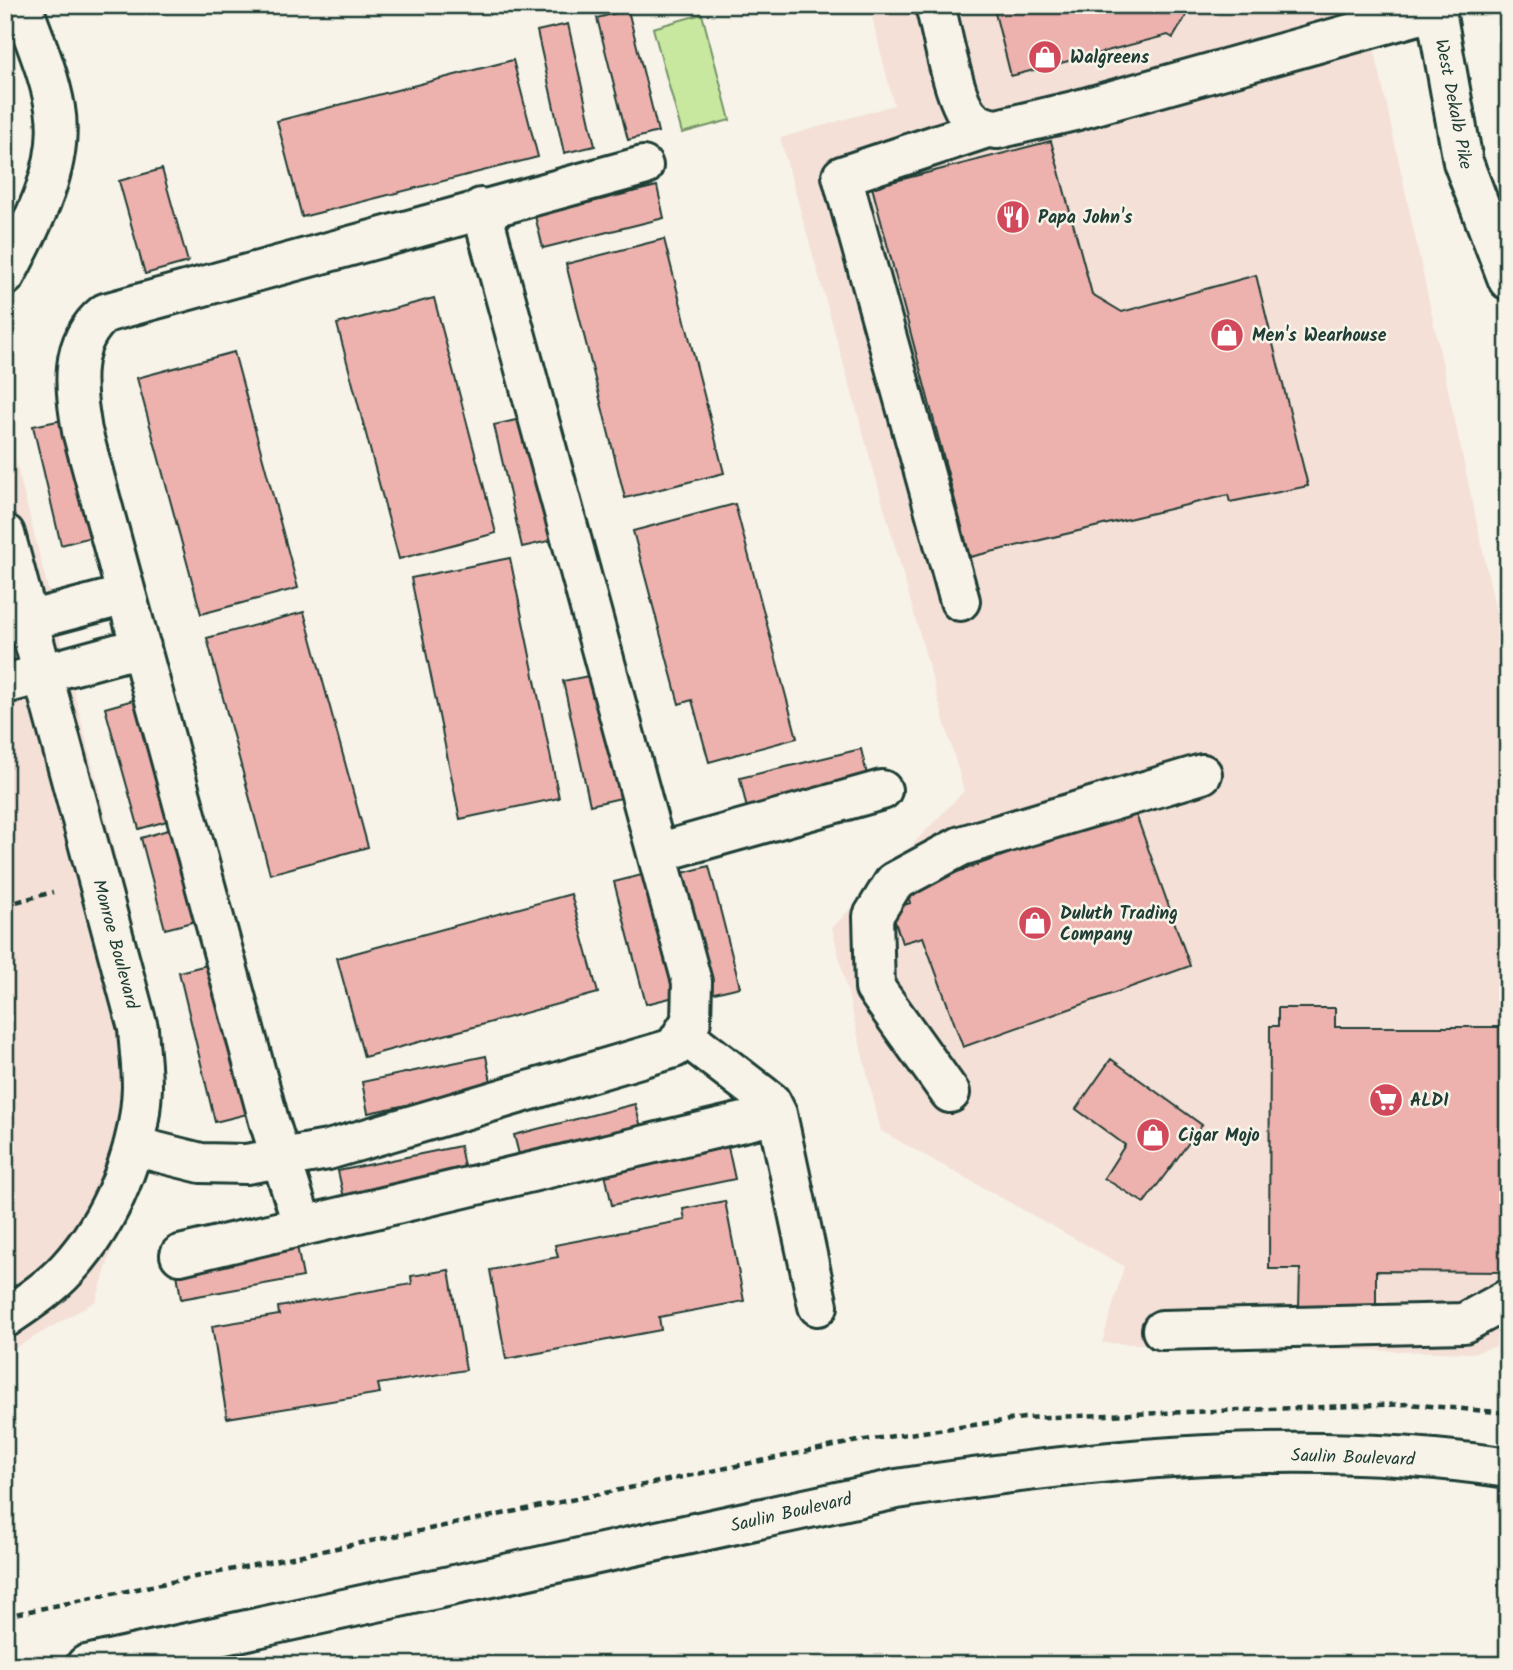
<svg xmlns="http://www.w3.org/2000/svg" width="1513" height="1670" font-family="Kalam,sans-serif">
  <rect width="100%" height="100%" fill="#f7f3e8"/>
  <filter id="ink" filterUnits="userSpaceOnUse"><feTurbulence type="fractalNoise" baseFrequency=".0143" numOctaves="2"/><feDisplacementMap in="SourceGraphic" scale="14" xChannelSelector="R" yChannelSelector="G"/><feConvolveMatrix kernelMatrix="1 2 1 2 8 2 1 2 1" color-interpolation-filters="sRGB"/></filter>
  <g filter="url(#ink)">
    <path fill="#f4e0d7" d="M 869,5 L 1365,5 L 1508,667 L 1508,1343 L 1473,1353 L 1102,1343 L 1124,1266 L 881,1131 L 832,928 L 964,791 L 780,138 L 894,105 Z
      M 5,419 L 163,1043 L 126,1205 L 96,1301 L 5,1354 Z"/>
    <path fill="#c8e8a0" stroke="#74926a" stroke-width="2" d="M 702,14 L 730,120 L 682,133 L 653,28 Z"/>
    <path fill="#eeb2ae" stroke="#1f3d34" stroke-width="2" d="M 993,5 L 1183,5 L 1189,11 L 1173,38 L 1168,35 L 1011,76 Z
      M 628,10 L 658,132 L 628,140 L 597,18 Z
      M 568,24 L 595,146 L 564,153 L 537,31 Z
      M 513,60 L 538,157 L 302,217 L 277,121 Z
      M 1051,141 L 1092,294 L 1122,312 L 1256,275 L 1308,486 L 1230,502 L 1228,495 L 970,557 L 872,187 Z
      M 162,169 L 188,262 L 145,274 L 119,181 Z
      M 657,186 L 664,218 L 543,248 L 535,216 Z
      M 664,239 L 724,473 L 625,498 L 566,264 Z
      M 434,298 L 496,533 L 399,559 L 337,324 Z
      M 234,352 L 298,588 L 201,614 L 137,378 Z
      M 525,418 L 553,540 L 522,547 L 494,425 Z
      M 63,420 L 91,537 L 61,545 L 33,426 Z
      M 735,504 L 797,738 L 709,762 L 692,700 L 679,704 L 633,531 Z
      M 510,558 L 559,798 L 460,819 L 411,578 Z
      M 304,612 L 368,847 L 270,874 L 207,638 Z
      M 594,675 L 621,798 L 590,805 L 563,681 Z
      M 137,699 L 170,820 L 139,829 L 105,708 Z
      M 861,749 L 868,779 L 747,809 L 740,778 Z
      M 1134,809 L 1190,966 L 963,1047 L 923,937 L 902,943 L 891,909 L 910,903 L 907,890 Z
      M 171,829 L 196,921 L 165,929 L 141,838 Z
      M 709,866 L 740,987 L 710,994 L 679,874 Z
      M 646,874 L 678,996 L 646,1004 L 614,882 Z
      M 571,894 L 598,993 L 364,1057 L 337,958 Z
      M 211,964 L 247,1114 L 215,1122 L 179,972 Z
      M 1278,1008 L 1335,1008 L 1335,1027 L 1506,1027 L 1505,1272 L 1376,1271 L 1376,1308 L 1299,1308 L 1300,1269 L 1269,1269 L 1270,1026 L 1278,1026 Z
      M 486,1056 L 492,1087 L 368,1113 L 362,1082 Z
      M 1111,1059 L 1202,1125 L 1144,1203 L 1104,1178 L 1125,1145 L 1076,1109 Z
      M 635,1104 L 643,1135 L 522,1166 L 514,1135 Z
      M 460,1146 L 466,1177 L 345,1202 L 338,1171 Z
      M 728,1147 L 735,1179 L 612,1205 L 605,1174 Z
      M 725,1201 L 744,1301 L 659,1317 L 661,1330 L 506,1359 L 490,1270 L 558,1257 L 555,1245 L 685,1220 L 683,1209 Z
      M 297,1246 L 303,1277 L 181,1299 L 176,1267 Z
      M 449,1270 L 466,1370 L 378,1384 L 380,1393 L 227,1418 L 212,1326 L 279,1315 L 278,1307 L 412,1284 L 411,1276 Z"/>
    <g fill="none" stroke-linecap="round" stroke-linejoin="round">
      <g stroke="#1f3d34" stroke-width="44">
        <path id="minor" d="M 935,5 C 942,31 953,97 968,115 C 975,124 986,128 997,129 L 1074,111 L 1436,10
          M 5,276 C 31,227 65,166 55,108 C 49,73 34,39 22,5
          M 5,534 L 138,1028 C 139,1047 142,1068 142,1087 C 140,1151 111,1221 68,1268 C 50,1288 27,1303 5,1318
          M 960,601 L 842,176 L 987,128
          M 5,627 L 126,595
          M 5,684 L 141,647
          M 657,853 L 882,790
          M 683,1034 L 771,1102 L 777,1114 L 818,1306
          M 950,1093 L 875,988 L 873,916 L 894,882 L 961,846 L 1202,774
          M 133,1146 L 201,1163 L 246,1164 L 328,1150 L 674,1048 L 691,1021 L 692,982 L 481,208
          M 303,1226 L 269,1121 L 82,431 C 75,388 68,343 105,313 L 643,166
          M 180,1255 L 777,1114
          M 1162,1330 L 1464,1323 L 1508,1299
          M 86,1665 L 897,1489 C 1099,1458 1305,1437 1508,1468"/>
      </g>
      <g stroke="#1f3d34" stroke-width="44">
        <path id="major" d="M 5,11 L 19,5"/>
      </g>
      <g stroke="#1f3d34" stroke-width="44">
        <path id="highway" d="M 1435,5 L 1463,162 L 1508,280"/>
      </g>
      <path stroke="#1f3d34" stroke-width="4.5" stroke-dasharray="7 5" stroke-linecap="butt" d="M 5,905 L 53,892
        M 5,1616 L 858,1441 L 1024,1418 L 1408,1404 L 1508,1413"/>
      <use href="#minor" stroke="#f7f3e8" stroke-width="38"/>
      <use href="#major" stroke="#f7f3e8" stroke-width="38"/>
      <use href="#highway" stroke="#f7f3e8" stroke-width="38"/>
    </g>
  </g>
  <defs>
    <g id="shop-disc" transform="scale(1.75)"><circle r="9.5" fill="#d1495b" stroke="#f7f3e8"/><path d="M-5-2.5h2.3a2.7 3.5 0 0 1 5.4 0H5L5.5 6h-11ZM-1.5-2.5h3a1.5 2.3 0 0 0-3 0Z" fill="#fff"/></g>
    <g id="restaurant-disc" transform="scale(1.75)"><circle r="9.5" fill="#d1495b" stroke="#f7f3e8"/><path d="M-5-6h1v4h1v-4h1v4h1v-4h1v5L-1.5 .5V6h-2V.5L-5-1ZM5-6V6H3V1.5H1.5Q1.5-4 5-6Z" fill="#fff"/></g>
    <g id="supermarket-disc" transform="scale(1.75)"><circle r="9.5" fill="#d1495b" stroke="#f7f3e8"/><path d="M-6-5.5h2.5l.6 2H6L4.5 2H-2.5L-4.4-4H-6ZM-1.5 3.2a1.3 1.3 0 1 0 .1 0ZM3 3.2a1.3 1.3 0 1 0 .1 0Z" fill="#fff"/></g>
  </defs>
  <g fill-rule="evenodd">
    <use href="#shop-disc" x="1045" y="57"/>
    <use href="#restaurant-disc" x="1013" y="217"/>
    <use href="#shop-disc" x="1227" y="335"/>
    <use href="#shop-disc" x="1035" y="923"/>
    <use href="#supermarket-disc" x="1386" y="1100"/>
    <use href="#shop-disc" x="1153" y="1135"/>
  </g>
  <g text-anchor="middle" stroke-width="5" stroke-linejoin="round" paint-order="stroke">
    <g font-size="18" font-weight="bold" fill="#1f3d34" stroke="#f7f3e8" text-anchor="start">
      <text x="1070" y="63">Walgreens</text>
      <text x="1038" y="223">Papa John's</text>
      <text x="1252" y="341">Men's Wearhouse</text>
      <text x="1060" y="919">Duluth Trading<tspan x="1060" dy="21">Company</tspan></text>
      <text x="1410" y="1106">ALDI</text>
      <text x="1178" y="1141">Cigar Mojo</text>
    </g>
    <g font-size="18" fill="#1f3d34" stroke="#f7f3e8">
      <text transform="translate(1454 104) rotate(79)" y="6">West Dekalb Pike</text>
      <text transform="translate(116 944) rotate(75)" y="6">Monroe Boulevard</text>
      <text transform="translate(1353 1457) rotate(2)" y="6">Saulin Boulevard</text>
      <text transform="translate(791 1512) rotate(-13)" y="6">Saulin Boulevard</text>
    </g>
  </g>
  <rect width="1513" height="1670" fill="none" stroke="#f7f3e8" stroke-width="28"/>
  <rect x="14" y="14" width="1485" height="1642" fill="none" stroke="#1f3d34" stroke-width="2.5" filter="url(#ink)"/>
</svg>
